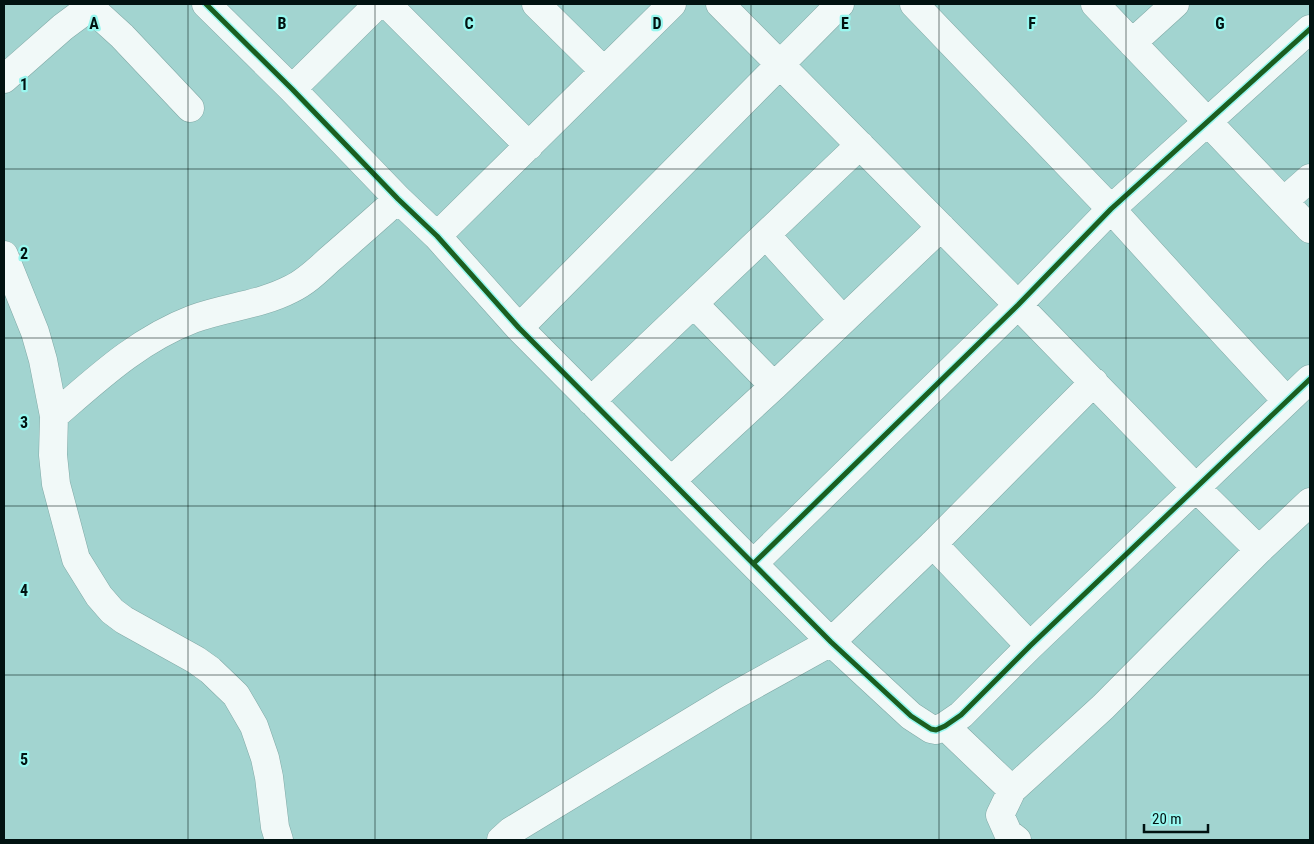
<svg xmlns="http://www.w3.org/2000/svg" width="1314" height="844" font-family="'Roboto Condensed',sans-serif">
  <rect width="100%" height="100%" fill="#a2d4d0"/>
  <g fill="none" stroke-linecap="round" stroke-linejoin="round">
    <g stroke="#80a9a6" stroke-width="29">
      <path id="minor" d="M 206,4 L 292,89 L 398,199 L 437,236 L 519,328 L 831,642 L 911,716 L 931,729 L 936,730 L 945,726 L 961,715 L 1030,646 L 1310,379
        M 387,4 L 529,146
        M 536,4 L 604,71
        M 720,4 L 1018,305 L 1196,488 L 1259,550
        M 914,4 L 1111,209 L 1200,307 L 1287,401
        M 1095,4 L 1310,229
        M 1132,43 L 1175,4
        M 4,79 L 63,27 L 90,7 L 122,36 L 190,108
        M 292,89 L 378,4
        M 1284,201 L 1310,178
        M 766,235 L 843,320
        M 437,236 L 672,4
        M 4,255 L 35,332 L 43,360 L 54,416 L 53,455 L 56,484 L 76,559 L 99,596 L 112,611 L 124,620 L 196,660 L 210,670 L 236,695 L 254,726 L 265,758 L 269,777 L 275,827 L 279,840
        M 694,304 L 774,386
        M 519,328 L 840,4
        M 591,401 L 860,145
        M 54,416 C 98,378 138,340 193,319 C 226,307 260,305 291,289 C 306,282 318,270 330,259 C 353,239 376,219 398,199
        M 671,481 L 774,386 L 941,227
        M 933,544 L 1030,646
        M 754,563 L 1018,305 L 1111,209 L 1310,29
        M 945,726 L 1012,790
        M 501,840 L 511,831 L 732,697 L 831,642 L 933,544 L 1094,382
        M 1017,840 L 1008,833 L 1000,815 L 1012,790 L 1103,707 L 1259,550 L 1310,502"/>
    </g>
    <use href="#minor" stroke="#f1f9f8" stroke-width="28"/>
    <g stroke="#99f7ef" stroke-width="8">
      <path id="cycleway" d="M 206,4 L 292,89 L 398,199 L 437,236 L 519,328 L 831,642 L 911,716 L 931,729 L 936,730 L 945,726 L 961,715 L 1030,646 L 1310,379
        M 754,563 L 1018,305 L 1111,209 L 1310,29"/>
    </g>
    <use href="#cycleway" stroke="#1b5e20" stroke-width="5"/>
  </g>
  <path fill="none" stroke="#011211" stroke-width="1" stroke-opacity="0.55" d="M 188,4 L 188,840M 375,4 L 375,840M 563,4 L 563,840M 751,4 L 751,840M 939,4 L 939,840M 1126,4 L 1126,840M 4,169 L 1310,169M 4,338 L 1310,338M 4,506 L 1310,506M 4,675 L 1310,675"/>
  <g font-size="16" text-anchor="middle" font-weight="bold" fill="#011211" stroke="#99f7ef" stroke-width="4.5" stroke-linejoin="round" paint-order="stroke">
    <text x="94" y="29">A</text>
    <text x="282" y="29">B</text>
    <text x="469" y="29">C</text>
    <text x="657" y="29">D</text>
    <text x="845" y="29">E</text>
    <text x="1032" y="29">F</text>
    <text x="1220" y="29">G</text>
    <text x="24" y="90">1</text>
    <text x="24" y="259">2</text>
    <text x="24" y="428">3</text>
    <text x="24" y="596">4</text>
    <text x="24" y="765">5</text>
  </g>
  <rect width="1314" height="844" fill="none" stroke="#011211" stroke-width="10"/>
  <path d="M1144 824v8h64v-8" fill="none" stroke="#011211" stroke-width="2.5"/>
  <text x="1152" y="824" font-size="15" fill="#011211" stroke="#99f7ef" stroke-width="4" paint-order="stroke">20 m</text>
</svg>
